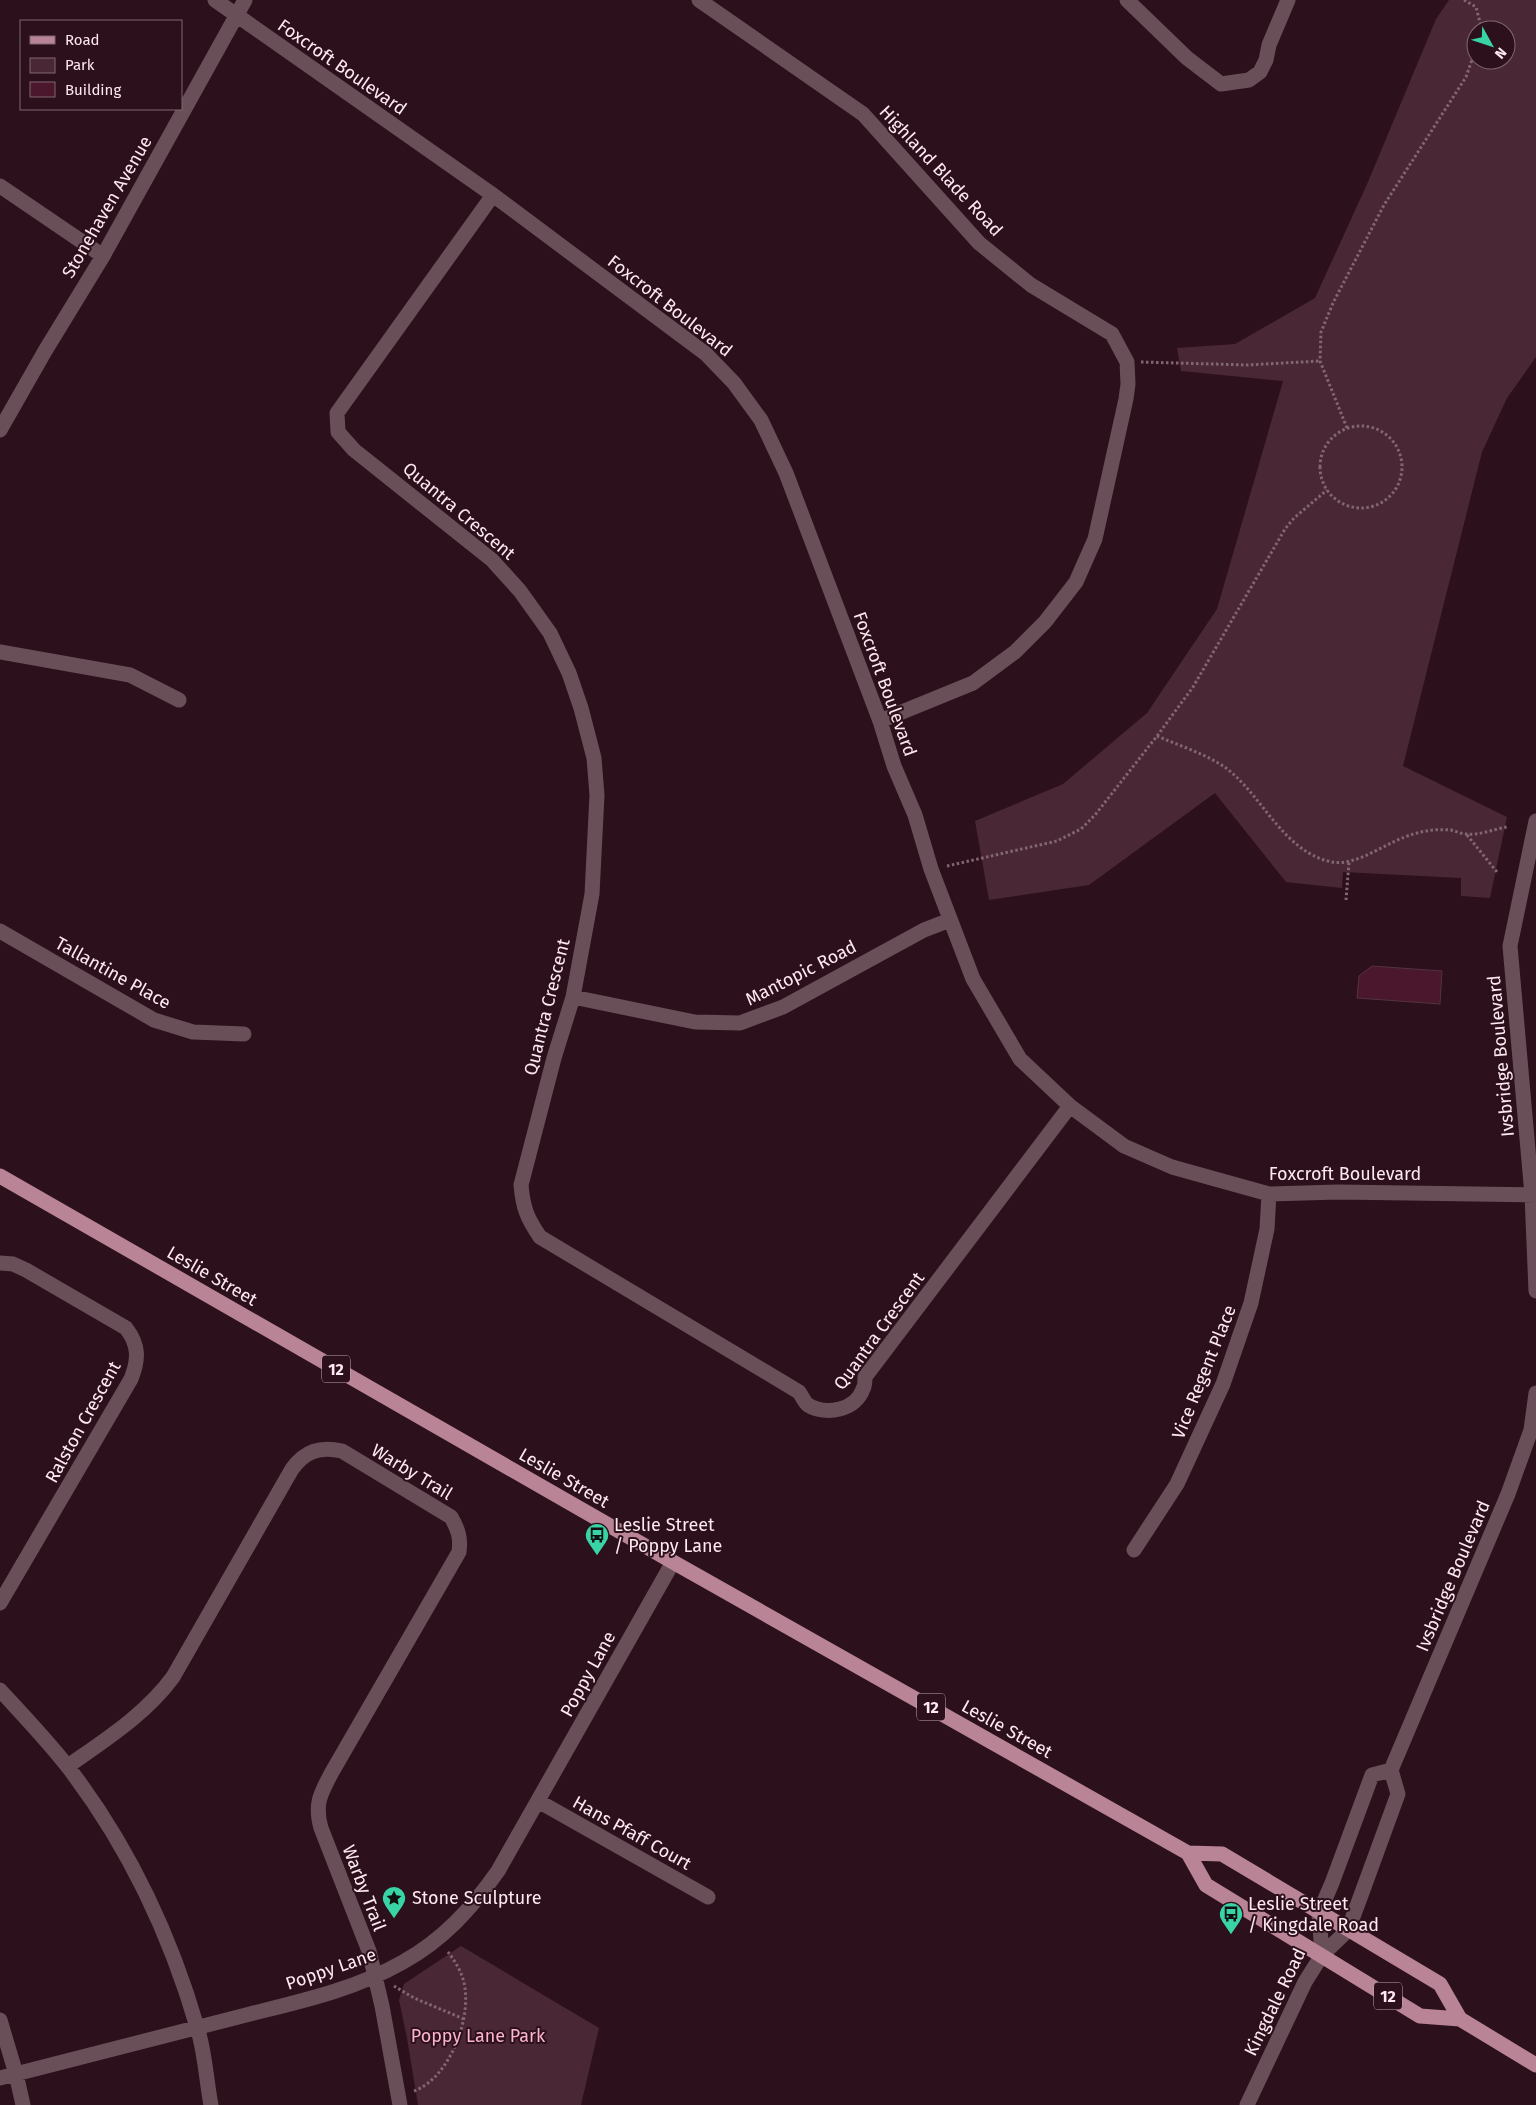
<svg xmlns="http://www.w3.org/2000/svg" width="1536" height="2105" font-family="'Fira Sans',sans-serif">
  <rect width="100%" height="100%" fill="#2c101c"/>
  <path fill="#4a2734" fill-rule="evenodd" d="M 1449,0 L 1536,0 L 1536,357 L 1507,398 L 1482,452 L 1403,766 L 1507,817 L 1490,898 L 1461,896 L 1461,878 L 1343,872 L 1342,888 L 1286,882 L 1215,793 L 1089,885 L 989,900 L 975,821 L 1063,784 L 1147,713 L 1217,609 L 1283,381 L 1181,371 L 1177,348 L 1235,344 L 1315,298 L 1368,182 L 1436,19 ZM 1476,30 L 1506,30 L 1506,60 L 1476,60 Z
    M 461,1946 L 599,2028 L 581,2105 L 418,2105 L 407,2038 L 399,2000 L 404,1984 Z"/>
  <path fill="#4a172d" stroke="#54333f" d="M 1372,966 L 1442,971 L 1440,1004 L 1357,998 L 1359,976 Z"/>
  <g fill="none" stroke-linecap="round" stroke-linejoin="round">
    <path stroke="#806771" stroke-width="3" stroke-dasharray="2.5 2.5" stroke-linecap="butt" d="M 1464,0 L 1476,7 L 1482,30
      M 1141,362 L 1247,365 L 1320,361
      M1320 467a41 41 0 1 1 82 0a41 41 0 1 1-82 0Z
      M 1347,428 L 1320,361 L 1321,332 L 1333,303 L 1384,205 L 1466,77 L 1476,48
      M 1157,736 C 1180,746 1206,754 1226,768 C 1263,796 1283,852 1332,862 C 1357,867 1389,840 1414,834 C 1426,830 1438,829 1451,830 C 1456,831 1461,834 1466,834 C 1478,836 1494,829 1507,827
      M 1467,835 L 1497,872
      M 947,866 L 1057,841 L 1081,829 L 1095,815 L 1157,736 L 1193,687 L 1285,529 L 1294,518 L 1327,490
      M 1346,900 L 1349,862
      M 394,1986 L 414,1998 L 464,2019
      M 414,2091 C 450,2078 474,2015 463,1979 C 460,1969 454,1960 448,1952"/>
    <path stroke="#694f58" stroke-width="15" d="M 215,0 L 493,195 L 706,354 L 734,383 L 761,420 L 786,473 L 880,721 L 894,766 L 915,815 L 931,869 L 973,979 L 1020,1059 L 1070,1106 L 1124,1146 L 1172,1167 L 1269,1194 L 1338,1192 L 1536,1195
      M 699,0 L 863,114 L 979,243 L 1031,285 L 1112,334 L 1127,362 L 1128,384 L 1126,399 L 1095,539 L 1076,582 L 1045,622 L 1015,652 L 973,683 L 880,721
      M 1127,0 L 1187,58 L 1221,84 L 1249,80 L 1260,72 L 1266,60 L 1269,45 L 1288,0
      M 0,186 L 103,256
      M 493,195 L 337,413 L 338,432 L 354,450 L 492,560 L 520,591 L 550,633 L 569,673 L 581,708 L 594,758 L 597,795 L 592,894 L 573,997 L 554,1058 L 521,1185 C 523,1208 527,1218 540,1237 L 799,1392 C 802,1396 804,1402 808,1405 C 826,1416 856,1410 863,1389 C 865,1386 865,1381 865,1377 L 1070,1106
      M 0,430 L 45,351 L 103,256 L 245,0
      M 0,652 L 130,675 L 179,700
      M 1536,821 L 1510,946 L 1532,1195 L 1536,1291
      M 0,931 L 154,1020 L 193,1032 L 244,1034
      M 573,997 L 695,1022 L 740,1023 L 783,1007 L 924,930 L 950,920
      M 0,1263 L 13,1264 L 26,1270 L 126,1328 C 139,1345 139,1359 131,1379 L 0,1603
      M 1134,1550 L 1177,1484 L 1223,1384 L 1251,1303 L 1267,1229 L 1269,1194
      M 0,1690 C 23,1715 47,1740 68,1767 C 127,1844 170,1934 197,2027 C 205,2051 206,2079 211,2105
      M 68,1766 C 105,1740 146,1714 173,1677 L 292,1469 C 305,1451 320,1446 342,1451 L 451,1517 C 458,1529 461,1538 459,1552 L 332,1772 C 321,1793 314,1803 321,1828 L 369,1951 L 382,2006 L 400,2105
      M 538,1801 L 708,1897
      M 1322,1955 L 1348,1930 L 1360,1898 L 1398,1794 L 1391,1770 L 1508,1494 L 1531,1430 L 1536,1393
      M 0,2020 L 16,2074 L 23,2105
      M 0,2078 C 83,2056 167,2036 250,2014 C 302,2001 356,1989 403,1962 C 443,1940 472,1908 498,1871 L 673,1562
      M 1247,2105 L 1305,1982 L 1322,1955 L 1319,1913 L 1332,1883 L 1372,1775 L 1391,1770"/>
    <path stroke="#b98496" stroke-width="15" d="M 0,1176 L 673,1562 L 1188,1853 L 1222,1854 L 1440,1984 L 1460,2019
      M 1188,1853 L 1206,1885 L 1420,2016 L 1460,2019 L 1536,2065"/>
  </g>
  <defs>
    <g id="bus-pin" transform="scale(1.25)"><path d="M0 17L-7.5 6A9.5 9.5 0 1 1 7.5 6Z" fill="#38d4a6" stroke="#2c101c"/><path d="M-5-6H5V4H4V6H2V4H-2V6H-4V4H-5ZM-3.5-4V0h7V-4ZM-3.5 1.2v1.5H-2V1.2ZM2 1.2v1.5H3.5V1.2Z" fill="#111"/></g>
    <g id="sight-pin" transform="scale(1.25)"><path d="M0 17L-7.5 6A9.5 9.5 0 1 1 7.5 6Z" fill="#38d4a6" stroke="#2c101c"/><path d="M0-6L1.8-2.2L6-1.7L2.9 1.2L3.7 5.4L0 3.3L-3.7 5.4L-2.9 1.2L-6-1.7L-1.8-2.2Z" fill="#111"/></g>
  </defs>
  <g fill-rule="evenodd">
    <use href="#bus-pin" x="597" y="1535"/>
    <use href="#sight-pin" x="394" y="1898"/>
    <use href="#bus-pin" x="1231" y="1914"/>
  </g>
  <g text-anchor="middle" stroke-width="4" stroke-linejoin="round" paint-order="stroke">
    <g fill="#2c101c" stroke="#bfa8b0" stroke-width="1">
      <rect x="322" y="1355.5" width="28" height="27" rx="4"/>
      <rect x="917" y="1693.5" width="28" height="27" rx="4"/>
      <rect x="1374" y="1982.5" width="28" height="27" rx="4"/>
    </g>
    <g font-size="16" font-weight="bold" fill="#fee9f0">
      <text x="336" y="1375">12</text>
      <text x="931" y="1713">12</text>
      <text x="1388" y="2002">12</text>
    </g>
    <g font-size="18" fill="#fee9f0" stroke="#2c101c">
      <text transform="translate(342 67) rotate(35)" y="6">Foxcroft Boulevard</text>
      <text transform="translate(941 171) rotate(47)" y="6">Highland Blade Road</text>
      <text transform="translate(107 207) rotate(-60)" y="6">Stonehaven Avenue</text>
      <text transform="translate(670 306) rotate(38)" y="6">Foxcroft Boulevard</text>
      <text transform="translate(459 511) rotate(40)" y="6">Quantra Crescent</text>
      <text transform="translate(885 684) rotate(70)" y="6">Foxcroft Boulevard</text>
      <text transform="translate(113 973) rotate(29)" y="6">Tallantine Place</text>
      <text transform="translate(801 973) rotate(-27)" y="6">Mantopic Road</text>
      <text transform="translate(547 1007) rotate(-76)" y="6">Quantra Crescent</text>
      <text transform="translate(1501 1056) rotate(-95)" y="6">Ivsbridge Boulevard</text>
      <text x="1345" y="1180">Foxcroft Boulevard</text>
      <text transform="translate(212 1276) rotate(30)" y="6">Leslie Street</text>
      <text transform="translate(879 1331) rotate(-54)" y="6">Quantra Crescent</text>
      <text transform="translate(1204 1372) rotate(-68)" y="6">Vice Regent Place</text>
      <text transform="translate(83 1422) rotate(-61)" y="6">Ralston Crescent</text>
      <text transform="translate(412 1472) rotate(31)" y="6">Warby Trail</text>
      <text transform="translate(564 1478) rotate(30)" y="6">Leslie Street</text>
      <text transform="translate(1453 1576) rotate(-67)" y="6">Ivsbridge Boulevard</text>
      <text transform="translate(588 1674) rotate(-61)" y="6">Poppy Lane</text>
      <text transform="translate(1007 1729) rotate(29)" y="6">Leslie Street</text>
      <text transform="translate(632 1833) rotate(29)" y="6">Hans Pfaff Court</text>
      <text transform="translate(364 1888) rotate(69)" y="6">Warby Trail</text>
      <text transform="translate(331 1969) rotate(-19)" y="6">Poppy Lane</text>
      <text transform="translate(1275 2002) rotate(-64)" y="6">Kingdale Road</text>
    </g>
    <g font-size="18" fill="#fee9f0" stroke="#2c101c" text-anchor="start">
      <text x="614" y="1531">Leslie Street<tspan x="614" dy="21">/ Poppy Lane</tspan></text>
      <text x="412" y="1904">Stone Sculpture</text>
      <text x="1248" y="1910">Leslie Street<tspan x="1248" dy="21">/ Kingdale Road</tspan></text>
    </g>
    <g font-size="18" fill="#fcb3cd" stroke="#2c101c">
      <text x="478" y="2042">Poppy Lane Park</text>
    </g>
  </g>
  <rect x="20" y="20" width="162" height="90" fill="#2c101c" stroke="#806771"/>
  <rect x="30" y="36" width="25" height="8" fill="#b98496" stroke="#806771"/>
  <text x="65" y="45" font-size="15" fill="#fee9f0">Road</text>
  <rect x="30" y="58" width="25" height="15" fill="#4a2734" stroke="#806771"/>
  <text x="65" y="70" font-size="15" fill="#fee9f0">Park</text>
  <rect x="30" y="82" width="25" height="15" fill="#4a172d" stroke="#806771"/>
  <text x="65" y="95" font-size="15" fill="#fee9f0">Building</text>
  <g transform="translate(1491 45) rotate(130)"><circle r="24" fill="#2c101c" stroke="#806771"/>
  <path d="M0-4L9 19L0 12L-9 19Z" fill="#38d4a6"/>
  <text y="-8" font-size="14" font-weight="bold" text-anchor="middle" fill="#fee9f0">N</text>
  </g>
</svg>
